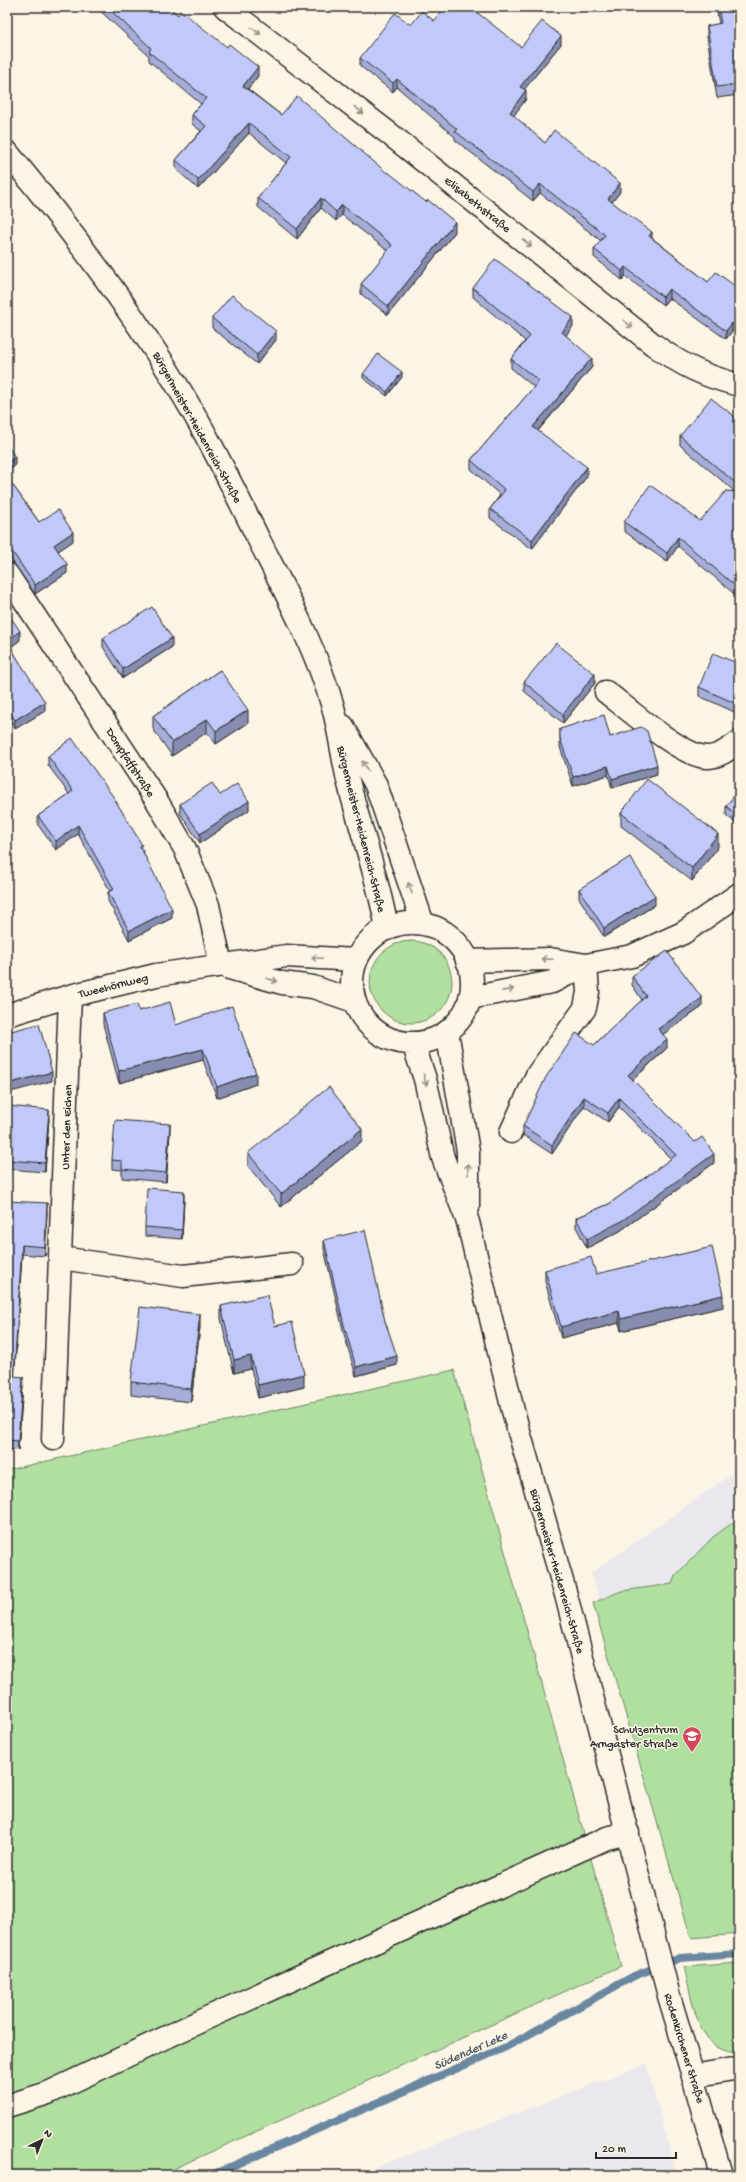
<svg xmlns="http://www.w3.org/2000/svg" width="746" height="2182" font-family="'Gochi Hand',sans-serif">
  <rect width="100%" height="100%" fill="#fcf5e5"/>
  <filter id="ink" filterUnits="userSpaceOnUse"><feTurbulence type="fractalNoise" baseFrequency=".025" numOctaves="2"/><feDisplacementMap in="SourceGraphic" scale="8" xChannelSelector="R" yChannelSelector="G"/><feConvolveMatrix kernelMatrix="1 2 1 2 8 2 1 2 1" color-interpolation-filters="sRGB"/></filter>
  <g filter="url(#ink)">
    <path fill="#eae8ec" d="M 739,1469 L 739,1933 L 700,1936 L 591,1573 Z
      M 646,2064 L 677,2175 L 355,2175 Z"/>
    <path fill="#b0df9f" stroke="#6e8565" d="M370 982a41 41 0 1 1 82 0a41 41 0 1 1-82 0Z
      M 454,1370 L 621,1966 L 160,2175 L 7,2175 L 7,1470 Z
      M 739,1518 L 739,1934 L 691,1938 L 593,1603 L 621,1591 L 672,1584 L 675,1576 L 713,1537 Z
      M 739,1963 L 739,2054 L 738,2055 C 732,2052 723,2051 717,2047 C 694,2031 691,1992 684,1967 Z"/>
    <g fill="none" stroke-linecap="round" stroke-linejoin="round">
      <path stroke="#6987a1" stroke-width="8" d="M 212,2175 L 506,2047 L 634,1976 L 680,1958 L 739,1954"/>
      <g stroke="#2b2b2b" stroke-width="25">
        <path id="minor" d="M 225,7 L 391,135 L 654,345 C 683,366 704,376 739,385
          M 7,574 L 157,801 L 185,849 L 208,905 L 221,965
          M 606,692 C 627,708 681,756 706,757 C 718,758 729,749 739,742
          M 467,961 L 550,959 L 586,965
          M 229,968 L 282,983 L 313,987 L 354,1001
          M 470,998 L 552,982 L 586,965 L 632,956 L 683,933 L 739,894
          M 7,1015 L 70,996 L 156,975 L 286,956 L 356,960
          M 511,1132 L 537,1075 L 585,1008 L 588,992 L 586,965
          M 61,1258 L 183,1276 L 292,1264
          M 53,1439 L 70,996
          M 693,2076 L 739,2068
          M 7,2106 L 48,2093 L 207,2018 L 495,1888 L 607,1838 L 628,1833"/>
      </g>
      <g stroke="#2b2b2b" stroke-width="25">
        <path id="major" d="M 7,152 C 68,226 125,301 175,382 C 207,433 233,488 260,542 C 286,593 317,651 333,707 C 340,733 343,762 350,788 C 362,835 379,881 387,929
          M 343,726 L 376,785 L 423,924
          M352 983a60 60 0 1 1 120 0a60 60 0 1 1-120 0Z
          M 447,1032 L 468,1151 L 468,1208
          M 413,1043 L 425,1079 L 443,1158 L 468,1222 L 513,1411 L 566,1595 L 669,1996 L 693,2076 L 721,2175"/>
      </g>
      <use href="#minor" stroke="#fcf5e5" stroke-width="22"/>
      <use href="#major" stroke="#fcf5e5" stroke-width="22"/>
    </g>
    <path fill="#a6add8" stroke="#2b2b2b" d="M 96,7 L 169,7 L 178,15 L 258,76 L 248,89 L 281,115 L 455,232 L 388,315 L 361,294 L 361,284 L 388,251 L 342,215 L 336,221 L 321,208 L 297,239 L 258,207 L 258,198 L 286,163 L 249,133 L 198,189 L 176,169 L 176,160 L 201,131 L 192,124 L 192,115 L 201,104 L 149,61 L 149,56 Z
      M 285,7 L 292,7 L 290,10 Z
      M 716,7 L 739,7 L 739,95 L 717,98 L 707,37 L 707,26 L 719,24 Z
      M 434,21 L 521,47 L 561,44 L 524,89 L 526,99 L 513,116 L 545,143 L 620,192 L 612,202 L 652,238 L 708,282 L 739,289 L 739,337 L 732,331 L 726,339 L 669,298 L 663,305 L 625,276 L 622,280 L 594,257 L 594,249 L 601,241 L 540,193 L 533,201 L 455,140 L 455,137 L 397,87 L 393,92 L 360,66 L 360,58 L 411,25 Z
      M 473,288 L 573,326 L 566,335 L 592,367 L 538,431 L 587,476 L 532,549 L 490,518 L 490,509 L 500,495 L 471,469 L 471,460 L 534,387 L 511,368 L 511,359 L 525,341 L 473,297 Z
      M 212,318 L 276,340 L 257,364 L 212,328 Z
      M 363,374 L 402,377 L 387,396 L 363,378 Z
      M 739,420 L 739,598 L 678,546 L 667,562 L 624,531 L 624,522 L 700,521 L 734,491 L 680,445 L 680,436 Z
      M 7,477 L 39,522 L 73,541 L 58,551 L 67,573 L 35,594 L 7,553 Z
      M 7,612 L 20,640 L 11,647 L 45,711 L 15,729 L 7,716 Z
      M 103,638 L 172,647 L 123,678 L 103,647 Z
      M 739,664 L 739,714 L 699,696 L 699,687 Z
      M 220,670 L 248,723 L 216,744 L 207,732 L 172,756 L 153,729 L 153,716 Z
      M 524,682 L 595,683 L 563,723 L 524,691 Z
      M 560,729 L 610,737 L 657,774 L 612,788 L 608,775 L 573,786 L 560,747 Z
      M 48,756 L 142,849 L 172,918 L 129,940 L 108,901 L 108,892 L 110,891 L 78,834 L 56,850 L 38,825 L 38,816 L 69,794 L 48,765 Z
      M 739,790 L 739,826 L 726,815 L 726,806 Z
      M 220,795 L 249,810 L 200,843 L 180,813 L 180,804 Z
      M 621,813 L 718,847 L 692,881 L 621,826 Z
      M 579,889 L 655,905 L 604,937 L 579,898 Z
      M 632,976 L 702,1007 L 663,1034 L 667,1048 L 633,1080 L 714,1163 L 620,1231 L 587,1248 L 576,1227 L 576,1218 L 609,1204 L 671,1159 L 619,1107 L 608,1122 L 584,1106 L 552,1154 L 523,1135 L 523,1126 L 594,1045 L 642,1000 L 632,985 Z
      M 139,1011 L 176,1025 L 256,1084 L 217,1098 L 203,1060 L 119,1083 L 103,1024 L 103,1013 Z
      M 7,1113 L 49,1119 L 45,1172 L 7,1169 Z
      M 170,1133 L 166,1182 L 122,1178 L 122,1170 L 112,1169 L 112,1160 Z
      M 362,1141 L 281,1207 L 248,1166 L 248,1153 Z
      M 184,1200 L 182,1239 L 145,1236 L 145,1227 Z
      M 7,1201 L 47,1212 L 45,1256 L 22,1254 L 14,1376 L 23,1386 L 18,1450 L 7,1449 Z
      M 324,1240 L 385,1321 L 397,1365 L 356,1376 L 344,1334 L 324,1249 Z
      M 545,1270 L 596,1274 L 723,1307 L 621,1331 L 619,1323 L 561,1338 L 545,1281 Z
      M 221,1306 L 275,1326 L 304,1387 L 258,1398 L 251,1369 L 234,1373 L 221,1319 Z
      M 200,1327 L 191,1402 L 131,1395 L 131,1382 Z"/>
    <path fill="#878db0" stroke="#2b2b2b" d="M 561,36 L 561,44 L 520,95 L 520,87 Z
      M 258,67 L 258,76 L 243,95 L 243,86 Z
      M 397,79 L 397,87 L 393,92 L 393,83 Z
      M 526,90 L 526,99 L 510,121 L 510,112 Z
      M 249,123 L 249,133 L 198,189 L 198,180 Z
      M 620,183 L 620,192 L 608,207 L 608,199 Z
      M 540,184 L 540,193 L 533,201 L 533,192 Z
      M 321,198 L 321,208 L 297,239 L 297,229 Z
      M 342,205 L 342,215 L 336,221 L 336,212 Z
      M 455,222 L 455,232 L 388,315 L 388,306 Z
      M 652,232 L 652,241 L 649,236 Z
      M 625,267 L 625,276 L 622,280 L 622,271 Z
      M 669,289 L 669,298 L 663,305 L 663,297 Z
      M 573,317 L 573,326 L 562,341 L 562,332 Z
      M 732,323 L 732,331 L 726,339 L 726,331 Z
      M 276,331 L 276,340 L 257,364 L 257,355 Z
      M 592,358 L 592,367 L 533,436 L 533,427 Z
      M 402,372 L 402,377 L 387,396 L 387,392 Z
      M 15,457 L 15,466 L 7,472 L 7,463 Z
      M 587,467 L 587,476 L 532,549 L 532,540 Z
      M 73,532 L 73,541 L 54,554 L 54,545 Z
      M 678,537 L 678,546 L 667,562 L 667,553 Z
      M 67,564 L 67,573 L 35,594 L 35,585 Z
      M 20,631 L 20,640 L 7,650 L 7,641 Z
      M 172,638 L 172,647 L 123,678 L 123,669 Z
      M 595,674 L 595,683 L 563,723 L 563,714 Z
      M 45,702 L 45,711 L 15,729 L 15,720 Z
      M 248,710 L 248,723 L 216,744 L 216,731 Z
      M 207,719 L 207,732 L 172,756 L 172,743 Z
      M 657,765 L 657,774 L 612,788 L 612,779 Z
      M 608,766 L 608,775 L 573,786 L 573,777 Z
      M 249,801 L 249,810 L 200,843 L 200,834 Z
      M 78,825 L 78,834 L 56,850 L 56,841 Z
      M 718,834 L 718,847 L 692,881 L 692,868 Z
      M 655,896 L 655,905 L 604,937 L 604,928 Z
      M 172,909 L 172,918 L 129,940 L 129,931 Z
      M 10,940 L 10,947 L 7,948 L 7,941 Z
      M 702,998 L 702,1007 L 658,1038 L 658,1029 Z
      M 667,1039 L 667,1048 L 628,1084 L 628,1075 Z
      M 203,1049 L 203,1060 L 119,1083 L 119,1071 Z
      M 52,1072 L 52,1081 L 7,1093 L 7,1084 Z
      M 256,1073 L 256,1084 L 217,1098 L 217,1087 Z
      M 584,1097 L 584,1106 L 552,1154 L 552,1145 Z
      M 619,1098 L 619,1107 L 608,1122 L 608,1113 Z
      M 49,1110 L 49,1119 L 45,1172 L 45,1163 Z
      M 170,1124 L 170,1133 L 166,1182 L 166,1173 Z
      M 362,1129 L 362,1141 L 281,1207 L 281,1194 Z
      M 714,1154 L 714,1163 L 620,1231 L 587,1248 L 587,1239 Z
      M 184,1191 L 184,1200 L 182,1239 L 182,1230 Z
      M 47,1203 L 47,1212 L 45,1256 L 45,1247 Z
      M 22,1245 L 22,1254 L 14,1385 L 14,1376 Z
      M 723,1295 L 723,1307 L 621,1331 L 621,1319 Z
      M 619,1311 L 619,1323 L 561,1338 L 561,1327 Z
      M 200,1314 L 200,1327 L 191,1402 L 191,1389 Z
      M 251,1356 L 251,1369 L 234,1373 L 234,1360 Z
      M 397,1356 L 397,1365 L 356,1376 L 356,1367 Z
      M 304,1374 L 304,1387 L 258,1398 L 258,1385 Z
      M 23,1377 L 23,1386 L 18,1450 L 18,1441 Z"/>
    <path fill="#c1c9fb" stroke="#2b2b2b" d="M 107,7 L 169,7 L 178,15 L 181,11 L 227,47 L 229,44 L 258,67 L 243,86 L 281,115 L 297,96 L 387,173 L 388,172 L 426,202 L 428,200 L 455,222 L 388,306 L 361,284 L 392,245 L 342,205 L 336,212 L 321,198 L 297,229 L 258,198 L 291,157 L 249,123 L 198,180 L 176,160 L 206,126 L 192,115 L 206,98 L 149,52 L 151,48 Z
      M 445,7 L 470,7 L 521,47 L 542,21 L 561,36 L 520,87 L 526,90 L 510,112 L 545,143 L 554,130 L 620,183 L 608,199 L 652,232 L 649,236 L 708,282 L 716,272 L 739,289 L 739,328 L 732,323 L 726,331 L 669,289 L 663,297 L 625,267 L 622,271 L 594,249 L 605,235 L 540,184 L 533,192 L 455,131 L 457,129 L 397,79 L 393,83 L 360,58 L 395,13 L 411,25 L 422,11 L 434,21 Z
      M 718,7 L 739,7 L 739,84 L 717,87 L 707,26 L 721,23 Z
      M 495,259 L 573,317 L 562,332 L 592,358 L 533,427 L 587,467 L 532,540 L 490,509 L 505,490 L 471,460 L 539,381 L 511,359 L 530,336 L 473,288 Z
      M 232,295 L 276,331 L 257,355 L 212,318 Z
      M 378,354 L 402,372 L 387,392 L 363,374 Z
      M 711,398 L 739,420 L 739,486 L 680,436 Z
      M 7,445 L 15,457 L 7,463 Z
      M 7,477 L 39,522 L 58,510 L 73,532 L 54,545 L 67,564 L 35,585 L 7,544 L 11,540 L 7,534 Z
      M 650,485 L 700,521 L 726,491 L 739,492 L 739,589 L 678,537 L 667,553 L 624,522 Z
      M 152,607 L 172,638 L 123,669 L 103,638 Z
      M 7,612 L 20,631 L 7,641 Z
      M 7,642 L 45,702 L 15,720 L 7,707 Z
      M 556,643 L 595,674 L 563,714 L 524,682 Z
      M 713,653 L 739,664 L 739,705 L 699,687 Z
      M 220,670 L 248,710 L 216,731 L 207,719 L 172,743 L 153,716 Z
      M 604,715 L 610,737 L 641,727 L 647,731 L 657,765 L 612,779 L 608,766 L 573,777 L 560,738 L 560,729 Z
      M 72,738 L 114,798 L 142,845 L 140,846 L 172,909 L 129,931 L 108,892 L 114,889 L 78,825 L 56,841 L 38,816 L 73,791 L 48,756 Z
      M 647,779 L 718,834 L 692,868 L 621,813 Z
      M 212,783 L 220,795 L 237,784 L 249,801 L 200,834 L 180,804 Z
      M 739,790 L 739,817 L 726,806 Z
      M 630,857 L 655,896 L 604,928 L 579,889 Z
      M 7,931 L 10,940 L 7,941 Z
      M 667,951 L 702,998 L 658,1029 L 667,1039 L 628,1075 L 695,1142 L 702,1137 L 714,1154 L 620,1222 L 587,1239 L 576,1218 L 609,1204 L 676,1155 L 619,1098 L 608,1113 L 584,1097 L 552,1145 L 523,1126 L 546,1077 L 576,1033 L 594,1045 L 646,996 L 632,976 Z
      M 170,1002 L 176,1025 L 232,1006 L 256,1073 L 217,1087 L 203,1049 L 119,1071 L 103,1013 L 137,1004 L 139,1011 Z
      M 39,1024 L 52,1072 L 7,1084 L 7,1032 Z
      M 329,1087 L 362,1129 L 281,1194 L 248,1153 Z
      M 8,1106 L 49,1110 L 45,1163 L 7,1160 Z
      M 115,1120 L 170,1124 L 166,1173 L 122,1169 L 122,1161 L 112,1160 Z
      M 147,1188 L 184,1191 L 182,1230 L 145,1227 Z
      M 7,1201 L 47,1203 L 45,1247 L 22,1245 L 14,1376 L 23,1377 L 18,1441 L 7,1440 Z
      M 365,1230 L 385,1321 L 397,1356 L 356,1367 L 344,1325 L 324,1240 Z
      M 712,1247 L 723,1295 L 621,1319 L 619,1311 L 561,1327 L 545,1270 L 591,1257 L 596,1274 Z
      M 267,1295 L 275,1326 L 292,1322 L 304,1374 L 258,1385 L 251,1356 L 234,1360 L 221,1306 Z
      M 140,1307 L 200,1314 L 191,1389 L 131,1382 Z"/>
    <defs><path id="oneway-shaft" d="M-6 0H5M1.5-3L5.5 0L1.5 3" fill="none" stroke-width="1.6" stroke-linecap="round" stroke-linejoin="round"/></defs>
    <g stroke="#949088">
      <use href="#oneway-shaft" transform="translate(256 31) rotate(37)"/>
      <use href="#oneway-shaft" transform="translate(359 110) rotate(38)"/>
      <use href="#oneway-shaft" transform="translate(527 243) rotate(39)"/>
      <use href="#oneway-shaft" transform="translate(628 324) rotate(39)"/>
      <use href="#oneway-shaft" transform="translate(365 766) rotate(-119)"/>
      <use href="#oneway-shaft" transform="translate(410 888) rotate(-109)"/>
      <use href="#oneway-shaft" transform="translate(317 958) rotate(-177)"/>
      <use href="#oneway-shaft" transform="translate(547 959) rotate(-178)"/>
      <use href="#oneway-shaft" transform="translate(272 980) rotate(16)"/>
      <use href="#oneway-shaft" transform="translate(508 990) rotate(-11)"/>
      <use href="#oneway-shaft" transform="translate(425 1080) rotate(75)"/>
      <use href="#oneway-shaft" transform="translate(468 1169) rotate(-90)"/>
    </g>
  </g>
  <defs>
    <g id="school-pin" transform="scale(1)"><path d="M0 17L-7.5 6A9.5 9.5 0 1 1 7.5 6Z" fill="#d1495b" stroke="#fcf5e5"/><path d="M0-5L7-2L0 1L-7-2ZM-4 1L0 2.5L4 1V4Q0 6-4 4Z" fill="#fff"/></g>
  </defs>
  <g fill-rule="evenodd">
    <use href="#school-pin" x="692" y="1736"/>
  </g>
  <g text-anchor="middle" stroke-width="3" stroke-linejoin="round" paint-order="stroke">
    <g font-size="12" fill="#2b2b2b" stroke="#fcf5e5">
      <text transform="translate(478 204) rotate(39)" y="4">Elisabethstraße</text>
      <text transform="translate(198 427) rotate(61)" y="4">Bürgermeister-Heidenreich-Straße</text>
      <text transform="translate(131 762) rotate(57)" y="4">Dompfaffstraße</text>
      <text transform="translate(362 829) rotate(76)" y="4">Bürgermeister-Heidenreich-Straße</text>
      <text transform="translate(113 985) rotate(-14)" y="4">Tweehörnweg</text>
      <text transform="translate(66 1127) rotate(-88)" y="4">Unter den Eichen</text>
      <text transform="translate(558 1571) rotate(74)" y="4">Bürgermeister-Heidenreich-Straße</text>
      <text transform="translate(685 2048) rotate(73)" y="4">Rodenkirchener Straße</text>
    </g>
    <g font-size="12" fill="#2b2b2b" stroke="#fcf5e5" text-anchor="end">
      <text x="678" y="1733">Schulzentrum<tspan x="678" dy="14">Arngaster Straße</tspan></text>
    </g>
    <g font-size="13" font-style="italic" fill="#4a5966" stroke="#fcf5e5">
      <text transform="translate(470 2049) rotate(-24)" y="5">Südender Leke</text>
    </g>
  </g>
  <rect width="746" height="2182" fill="none" stroke="#fcf5e5" stroke-width="24"/>
  <rect x="12" y="12" width="722" height="2158" fill="none" stroke="#2b2b2b" stroke-width="1.5" filter="url(#ink)"/>
  <g transform="translate(42 2140) rotate(43)" stroke="#fcf5e5" stroke-width="3" paint-order="stroke">
  <path d="M0-3L7 15L0 10L-7 15Z" fill="#2b2b2b"/>
  <text y="-6" font-size="11" font-weight="bold" text-anchor="middle" fill="#2b2b2b">N</text>
  </g>
  <path d="M596 2152v6h80v-6" fill="none" stroke="#2b2b2b" stroke-width="2"/>
  <text x="602" y="2152" font-size="12" fill="#2b2b2b" stroke="#fcf5e5" stroke-width="3" paint-order="stroke">20 m</text>
</svg>
